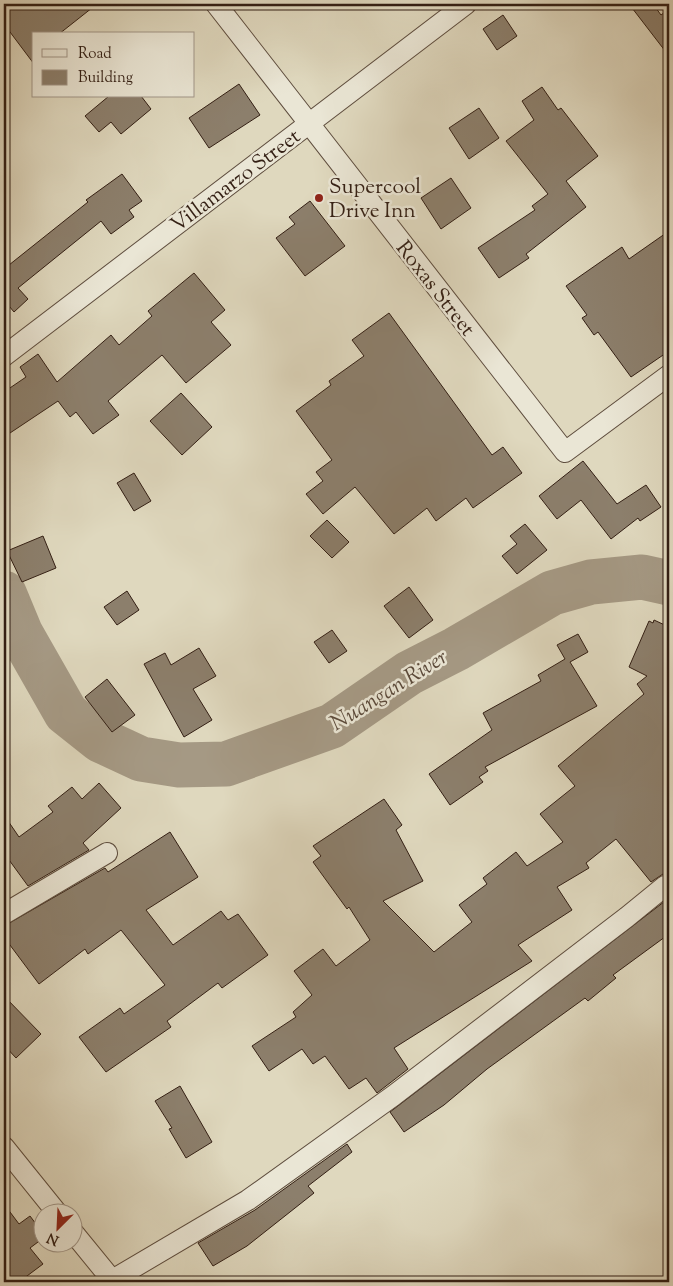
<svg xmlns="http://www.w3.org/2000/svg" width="673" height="1286" font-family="'Sorts Mill Goudy',serif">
  <rect width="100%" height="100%" fill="#dfd8be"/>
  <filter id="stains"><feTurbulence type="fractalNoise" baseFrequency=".004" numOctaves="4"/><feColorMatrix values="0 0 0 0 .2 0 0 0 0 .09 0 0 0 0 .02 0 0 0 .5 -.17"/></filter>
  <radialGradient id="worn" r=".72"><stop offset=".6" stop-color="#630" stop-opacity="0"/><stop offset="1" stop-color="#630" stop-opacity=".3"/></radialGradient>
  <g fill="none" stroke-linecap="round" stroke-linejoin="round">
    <path stroke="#a59984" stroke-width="45" d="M 4,593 L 21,634 L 66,713 L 100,740 L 141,759 L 179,765 L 226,764 L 332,726 L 409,673 L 456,649 L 552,593 L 591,582 L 642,577 L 669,583"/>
  </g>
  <path fill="#8c7f6c" stroke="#331f14" d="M 4,4 L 97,4 L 59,34 L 34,34 L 34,64 L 4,24 Z
    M 629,4 L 653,4 L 661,15 L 669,9 L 669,56 Z
    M 503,15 L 517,36 L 497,50 L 483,29 Z
    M 239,84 L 260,115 L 209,148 L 189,118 Z
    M 542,87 L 558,110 L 561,108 L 598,156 L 566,181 L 586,207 L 526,254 L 529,258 L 499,278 L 478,248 L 535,210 L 532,206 L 548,194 L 506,141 L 534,120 L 522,101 Z
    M 109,96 L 141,96 L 151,109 L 121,134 L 111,122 L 99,132 L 85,116 Z
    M 479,108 L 499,138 L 469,159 L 449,128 Z
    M 122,174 L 142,201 L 129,210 L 134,217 L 111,234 L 101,221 L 18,288 L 28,299 L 14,312 L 4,300 L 4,269 L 88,202 L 86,200 Z
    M 451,178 L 471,208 L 441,229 L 421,198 Z
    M 310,201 L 345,246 L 305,276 L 276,238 L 295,224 L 289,217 Z
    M 669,231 L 669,351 L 631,377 L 598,332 L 594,335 L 582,318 L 587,315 L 566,286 L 622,247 L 629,259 Z
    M 194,273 L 225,310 L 211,322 L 231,345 L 186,383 L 162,355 L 108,401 L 119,415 L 93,434 L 76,412 L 70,417 L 58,401 L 4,437 L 4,392 L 26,377 L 20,367 L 38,354 L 57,382 L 111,335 L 119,345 L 152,316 L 148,311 Z
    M 389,313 L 492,455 L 503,447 L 522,473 L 473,508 L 466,498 L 436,521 L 427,508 L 394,534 L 355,487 L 323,514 L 306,494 L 323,481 L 316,472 L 332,460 L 296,411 L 331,385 L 329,381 L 364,356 L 352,340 Z
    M 181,393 L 212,427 L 182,455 L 150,421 Z
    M 583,461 L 617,504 L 646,485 L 661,507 L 640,521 L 638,518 L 611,539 L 581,500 L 557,519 L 539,496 Z
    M 134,473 L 151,501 L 134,511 L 117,483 Z
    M 327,520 L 349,542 L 332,558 L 310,536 Z
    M 525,524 L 547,550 L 517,574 L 502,556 L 517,544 L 510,536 Z
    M 43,536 L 56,568 L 22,582 L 7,551 Z
    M 409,587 L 433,620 L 409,638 L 384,606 Z
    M 127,591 L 139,610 L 117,625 L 104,607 Z
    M 654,620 L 669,627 L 669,875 L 663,874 L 651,882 L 616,839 L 586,863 L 589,868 L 557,887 L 572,910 L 518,945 L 532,961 L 394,1048 L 408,1069 L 377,1093 L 366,1078 L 349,1089 L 325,1056 L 313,1064 L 302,1049 L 269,1071 L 252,1046 L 296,1017 L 293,1012 L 312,995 L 294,971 L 323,949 L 336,966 L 370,940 L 349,907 L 347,909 L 313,862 L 321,856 L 313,846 L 384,799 L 402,825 L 396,830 L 423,881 L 383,901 L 434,952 L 472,922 L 459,905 L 487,884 L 483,878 L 516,852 L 527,866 L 563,842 L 540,814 L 575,786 L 558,766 L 644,694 L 637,684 L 647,676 L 629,667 L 649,621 L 653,623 Z
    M 332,630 L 347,651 L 329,663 L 314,642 Z
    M 578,634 L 588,652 L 570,662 L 597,706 L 485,767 L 488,771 L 479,777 L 483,782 L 450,805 L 429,774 L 492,730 L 483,713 L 541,681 L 538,675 L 565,659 L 557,645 Z
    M 199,648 L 216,676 L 193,689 L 212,720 L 184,737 L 144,664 L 165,653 L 171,665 Z
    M 107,679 L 135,715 L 112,732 L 85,697 Z
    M 99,783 L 121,808 L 83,843 L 89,850 L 28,886 L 4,853 L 4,815 L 19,837 L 53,812 L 48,806 L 72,787 L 82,799 Z
    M 170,832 L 198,877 L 146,910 L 173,945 L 221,911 L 228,920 L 238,914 L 268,955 L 222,988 L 218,983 L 167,1021 L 171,1027 L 106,1072 L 79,1037 L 120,1008 L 124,1014 L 165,985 L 121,930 L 88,954 L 85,949 L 39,984 L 4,937 L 4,926 L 105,868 L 108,872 Z
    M 669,898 L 669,934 L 613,975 L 616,978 L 588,1001 L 585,998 L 487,1069 L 444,1105 L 404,1132 L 390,1112 Z
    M 4,996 L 41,1034 L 16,1058 L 4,1045 Z
    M 180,1086 L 212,1142 L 186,1158 L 169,1129 L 172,1128 L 155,1101 Z
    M 347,1144 L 352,1152 L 308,1186 L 314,1193 L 247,1246 L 213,1266 L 198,1243 L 255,1210 Z
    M 4,1204 L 19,1224 L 30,1216 L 42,1232 L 42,1239 L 30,1248 L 43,1264 L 19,1282 L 4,1282 Z"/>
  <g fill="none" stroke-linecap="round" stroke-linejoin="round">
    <g stroke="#5e4d3e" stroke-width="22">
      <path id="minor" d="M 216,4 L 565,452 L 669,375
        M 4,356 L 466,4
        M 4,914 L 107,853
        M 4,1147 L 58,1214
        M 72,1231 L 112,1280
        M 109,1282 L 248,1200 L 393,1096 L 627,917 L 665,886"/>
    </g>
    <use href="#minor" stroke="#eae6d5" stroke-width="20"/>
  </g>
  <circle fill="#8f2418" stroke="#eae6d5" stroke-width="2" cx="319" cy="198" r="5"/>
  <g text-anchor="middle" stroke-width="5" stroke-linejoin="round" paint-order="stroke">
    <g font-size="21" fill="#331f14" stroke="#eae6d5">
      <text transform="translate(235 180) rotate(-37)" y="7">Villamarzo Street</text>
      <text transform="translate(436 288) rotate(52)" y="7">Roxas Street</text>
    </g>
    <g font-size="21" fill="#331f14" stroke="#eae6d5" text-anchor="start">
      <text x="329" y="193">Supercool<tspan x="329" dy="24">Drive Inn</tspan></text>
    </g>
    <g font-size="22" font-style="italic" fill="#5b4a3b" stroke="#eae6d5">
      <text transform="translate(388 689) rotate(-32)" y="8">Nuangan River</text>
    </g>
  </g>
  <rect width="673" height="1286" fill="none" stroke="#dfd8be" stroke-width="20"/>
  <rect x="5" y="5" width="663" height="1276" fill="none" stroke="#331f14" stroke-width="2.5"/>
  <rect x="10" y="10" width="653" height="1266" fill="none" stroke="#331f14"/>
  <rect x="32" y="32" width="162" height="65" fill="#eae6d5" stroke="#a19688"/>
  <rect x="42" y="49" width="25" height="8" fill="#eae6d5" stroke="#a19688"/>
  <text x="78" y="58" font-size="15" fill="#331f14">Road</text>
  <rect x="42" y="70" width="25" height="15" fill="#8c7f6c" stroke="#a19688"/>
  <text x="78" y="82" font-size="15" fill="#331f14">Building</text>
  <g transform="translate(58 1228) rotate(204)"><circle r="24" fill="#eae6d5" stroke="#a19688"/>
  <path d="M0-4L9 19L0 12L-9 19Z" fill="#8f2418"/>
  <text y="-8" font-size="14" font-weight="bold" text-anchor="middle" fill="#331f14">N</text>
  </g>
  <rect width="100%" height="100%" filter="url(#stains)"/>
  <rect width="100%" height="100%" fill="url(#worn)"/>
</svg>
